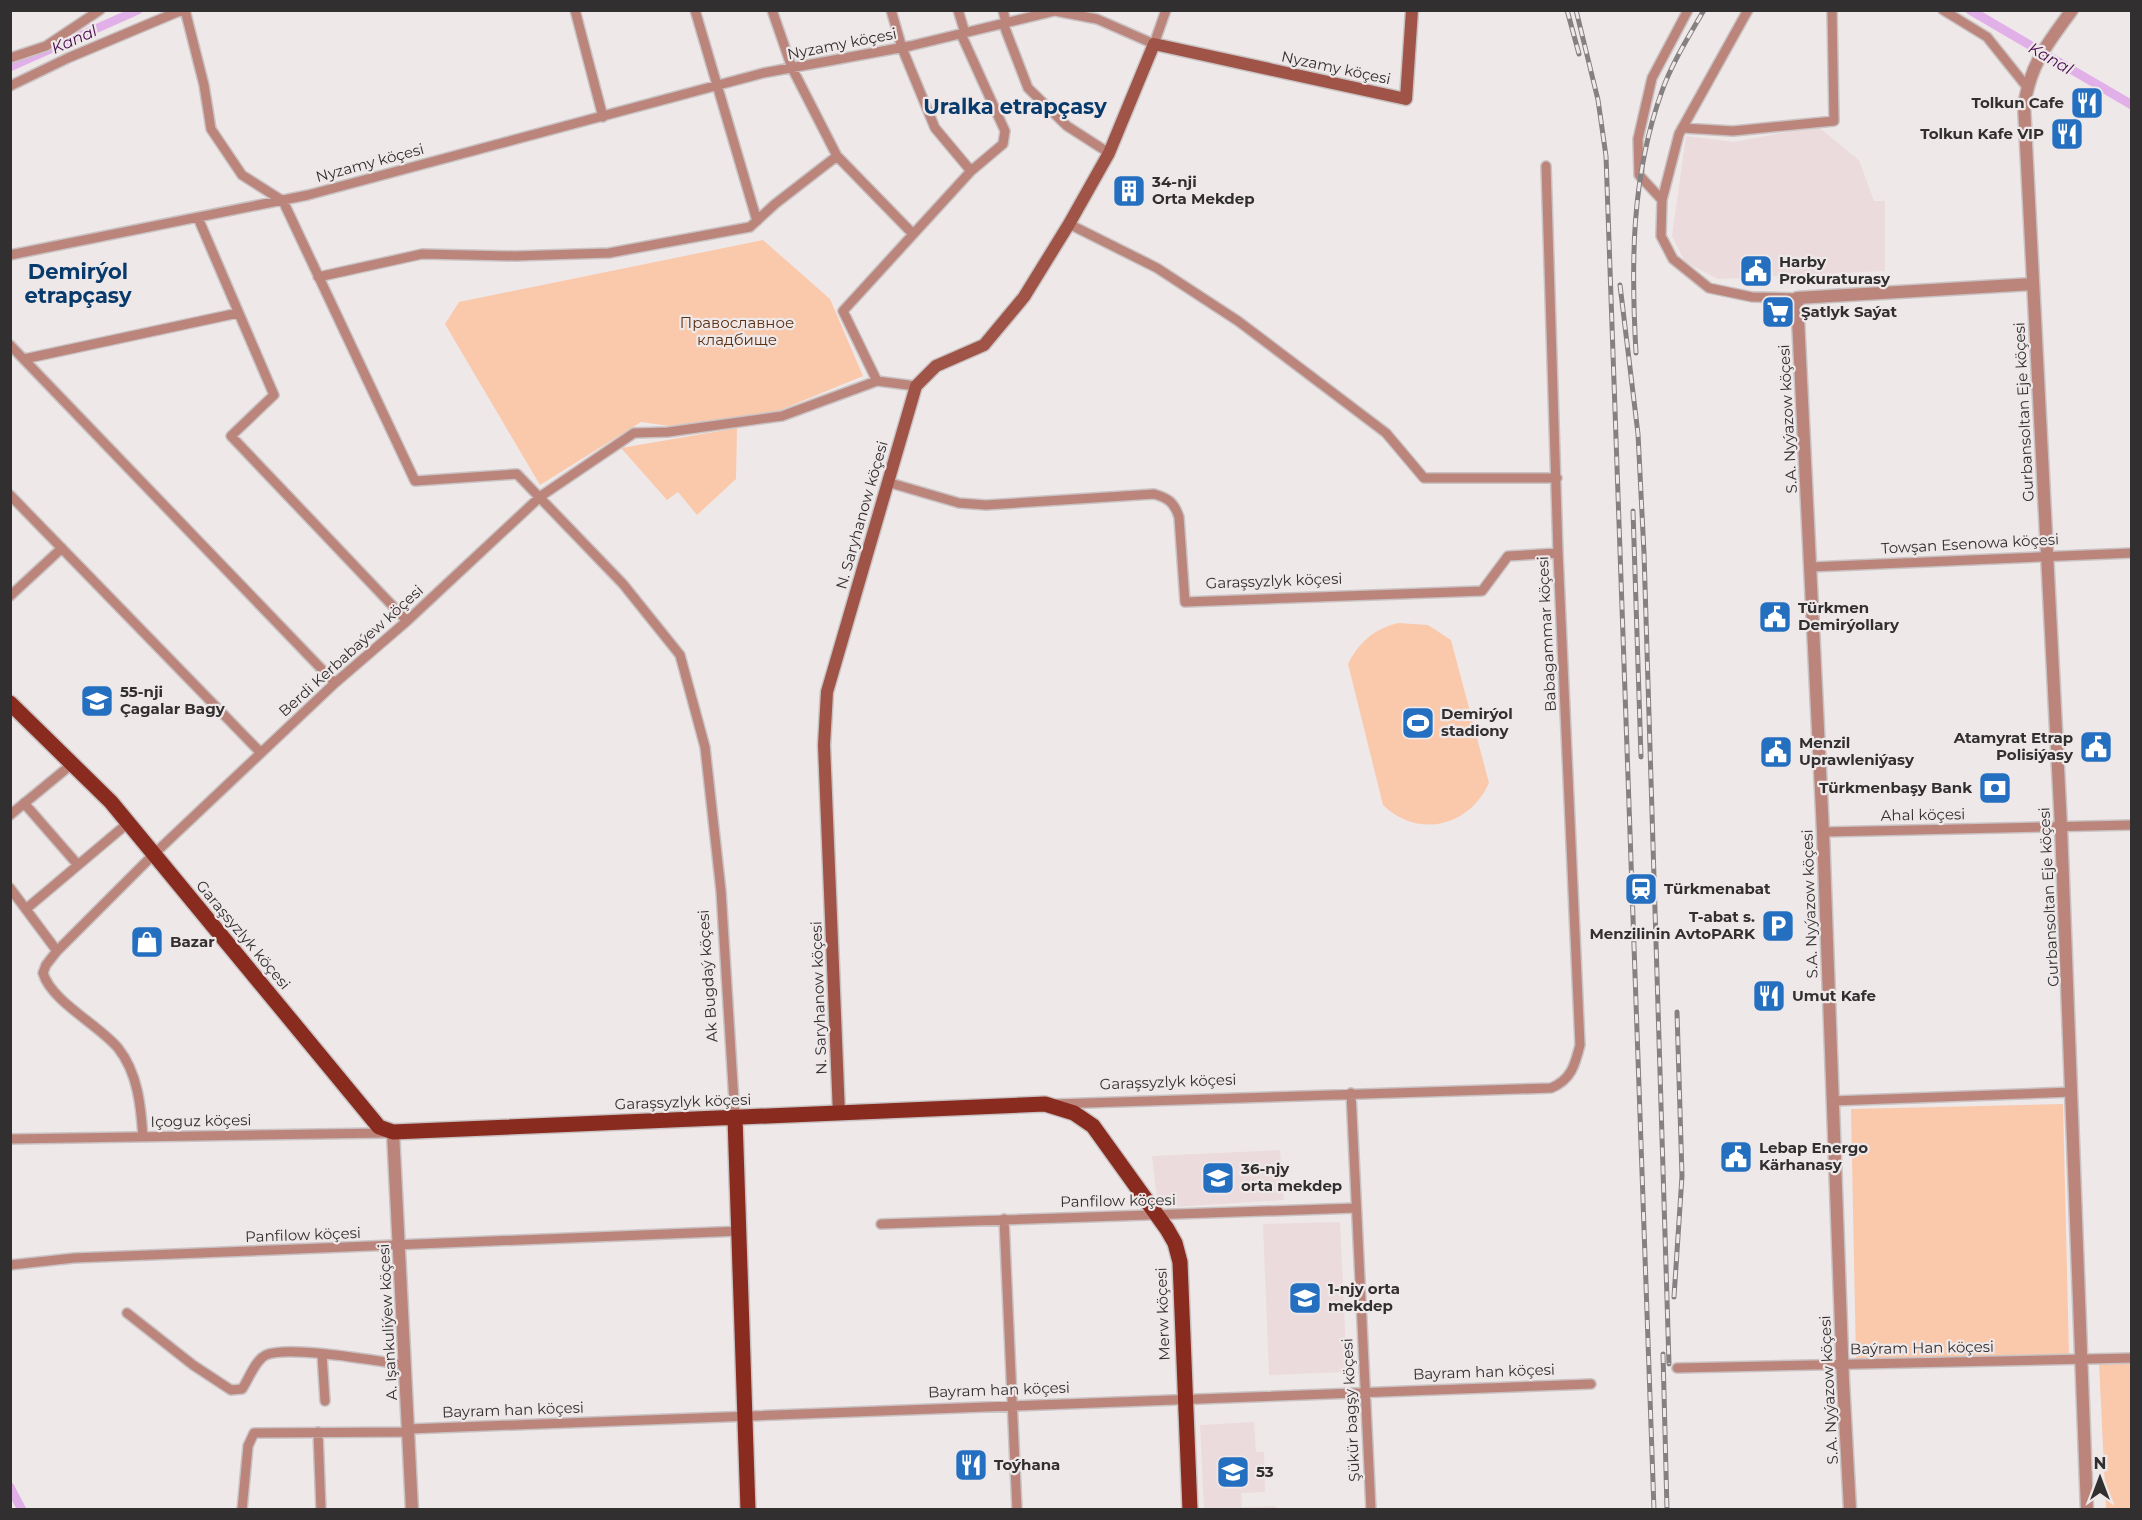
<svg xmlns="http://www.w3.org/2000/svg" width="2142" height="1520" font-family="Montserrat,sans-serif">
  <rect width="100%" height="100%" fill="#efe8e9"/>
  <path fill="#ebdbdd" d="M 1817,126 L 1859,160 L 1874,201 L 1885,201 L 1885,271 L 1773,276 L 1771,264 L 1741,266 L 1741,278 L 1718,279 L 1685,262 L 1672,236 L 1686,136 L 1734,142 Z
    M 1280,1150 L 1284,1200 L 1158,1208 L 1152,1156 Z
    M 1340,1222 L 1347,1372 L 1269,1375 L 1263,1224 Z
    M 1254,1422 L 1256,1452 L 1264,1452 L 1265,1492 L 1241,1493 L 1242,1507 L 1276,1506 L 1276,1509 L 1204,1509 L 1200,1425 Z"/>
  <path fill="#fac9ab" d="M 763,240 L 830,299 L 863,376 L 778,411 L 669,426 L 641,422 L 540,485 L 445,324 L 459,302 Z
    M 737,428 L 736,479 L 697,515 L 678,492 L 667,500 L 621,448 Z
    M 1398,623 L 1428,625 L 1451,640 L 1489,783 C 1469,827 1418,839 1383,805 L 1348,664 C 1359,642 1374,629 1398,623 Z
    M 2063,1104 L 2069,1356 L 1856,1361 L 1851,1109 Z
    M 2131,1362 L 2131,1509 L 2106,1509 L 2099,1363 Z"/>
  <g fill="none" stroke-linecap="round" stroke-linejoin="round">
    <path stroke="#e2b0e9" stroke-width="9" d="M 1970,10 L 2132,105
      M 10,67 L 138,10
      M 10,1487 L 22,1510"/>
    <g stroke="#c9c3c4" stroke-width="12">
      <path id="minor" d="M 185,10 L 204,85 L 211,129 L 242,175 L 283,201 L 415,481 L 517,474 L 623,584 L 680,655 L 705,747 L 721,891 L 735,1118
        M 575,10 L 603,117
        M 695,10 L 757,221
        M 772,10 L 792,68 L 837,156 L 913,234
        M 958,10 L 965,33
        M 1003,10 L 1006,23
        M 1748,10 L 1679,134 L 1662,200 L 1661,236 L 1673,259 L 1709,288 L 1752,297 L 1797,298
        M 1943,10 L 1987,37 L 2027,87
        M 1003,23 L 1028,88 L 1067,126 L 1109,153
        M 961,34 L 1005,131 L 1003,144 L 971,171
        M 10,58 L 46,46 L 100,10
        M 10,86 L 68,58 L 182,10
        M 1682,128 L 1733,131 L 1834,121 L 1832,10
        M 1662,200 L 1639,175 L 1638,139 L 1652,78 L 1688,10
        M 198,218 L 274,395 L 231,436 L 407,621
        M 1069,224 L 1157,268 L 1238,321 L 1386,433 L 1424,478 L 1557,478
        M 10,255 L 308,195 L 763,73 L 910,46 L 1055,11 L 1097,19 L 1154,44 L 1166,10
        M 318,277 L 422,254 L 515,256 L 609,253 L 750,227 L 775,204 L 837,156
        M 10,345 L 335,683
        M 24,359 L 238,313
        M 877,381 L 843,311 L 971,171 L 935,128 L 902,48 L 891,10
        M 887,482 L 959,503 L 986,505 L 1154,494 C 1168,498 1174,502 1179,517 L 1185,602 L 1482,591 L 1508,556 L 1558,553
        M 10,495 L 261,753
        M 1811,567 L 2132,553
        M 10,596 L 62,548
        M 24,803 L 78,865
        M 10,815 L 72,764
        M 1823,832 L 2132,825
        M 10,888 L 57,951
        M 26,909 L 128,823
        M 1351,1093 L 1371,1510
        M 1832,1101 L 2072,1092
        M 1056,1104 L 1551,1088 C 1571,1080 1575,1065 1580,1045 L 1558,553 L 1546,166
        M 143,1137 C 141,1107 138,1073 118,1048 C 99,1025 51,1001 43,973 L 46,965 L 57,951 L 153,855 L 335,683 L 407,621 L 541,496 L 634,433 L 668,432 L 782,416 L 877,381 L 916,386
        M 10,1139 L 385,1133
        M 1004,1219 L 1017,1510
        M 881,1224 L 1356,1208
        M 10,1265 L 74,1258 L 741,1231
        M 127,1313 L 193,1365 L 231,1390 L 242,1389 C 249,1379 255,1360 266,1355 C 289,1345 377,1361 405,1365
        M 322,1354 L 325,1401
        M 1677,1368 L 2132,1358
        M 408,1429 L 1591,1384
        M 318,1432 L 321,1510
        M 242,1510 L 248,1446 L 254,1433 L 408,1432"/>
    </g>
    <g stroke="#c9c3c4" stroke-width="15">
      <path id="tertiary" d="M 2072,10 C 2046,46 2032,61 2024,105 L 2061,827 L 2087,1510
        M 393,1132 L 412,1510
        M 1850,1510 L 1843,1381 L 1823,832 L 1797,298 L 2033,284"/>
    </g>
    <g stroke="#c9c3c4" stroke-width="15">
      <path id="secondary" d="M 839,1114 L 824,745 L 827,692 L 916,386 L 936,366 L 984,345 L 1024,297 L 1069,224 L 1109,153 L 1154,44 L 1406,99 L 1412,10"/>
    </g>
    <g stroke="#c9c3c4" stroke-width="18">
      <path id="primary" d="M 10,703 L 111,802 L 379,1127 L 393,1132 L 1045,1104 L 1074,1113 L 1093,1126 L 1167,1229 L 1175,1243 L 1180,1262 L 1190,1510
        M 735,1118 L 748,1510"/>
    </g>
    <use href="#minor" stroke="#bc857c" stroke-width="9"/>
    <use href="#tertiary" stroke="#bc857c" stroke-width="12"/>
    <use href="#secondary" stroke="#a05347" stroke-width="12"/>
    <use href="#primary" stroke="#892b1f" stroke-width="15"/>
    <g stroke="#858182" stroke-width="5">
      <path id="rail" d="M 1567,10 L 1579,54
        M 1576,10 L 1598,100 L 1606,156 L 1654,1510
        M 1620,285 L 1638,434 L 1644,553 L 1669,1364
        M 1636,353 C 1631,264 1631,177 1662,91 C 1672,63 1689,36 1704,10
        M 1633,511 L 1641,757
        M 1674,1297 L 1682,1176 L 1677,1012
        M 1663,1354 L 1667,1510"/>
    </g>
    <use href="#rail" stroke="#efe8e9" stroke-width="3" stroke-dasharray="9" stroke-linecap="butt"/>
  </g>
  <defs>
    <g id="restaurant-square" transform="scale(1.725)"><rect x="-9" y="-9" width="18" height="18" rx="4" fill="#246fbf" stroke="#efe8e9"/><path d="M-5-6h1v4h1v-4h1v4h1v-4h1v5L-1.5 .5V6h-2V.5L-5-1ZM5-6V6H3V1.5H1.5Q1.5-4 5-6Z" fill="#fff"/></g>
    <g id="building-square" transform="scale(1.725)"><rect x="-9" y="-9" width="18" height="18" rx="4" fill="#246fbf" stroke="#efe8e9"/><path d="M-4-6H4V6H1V3H-1V6H-4ZM-2.5-4.3h1.7v1.8h-1.7ZM.8-4.3h1.7v1.8H.8ZM-2.5-1h1.7V.8h-1.7ZM.8-1h1.7V.8H.8Z" fill="#fff"/></g>
    <g id="civic-square" transform="scale(1.725)"><rect x="-9" y="-9" width="18" height="18" rx="4" fill="#246fbf" stroke="#efe8e9"/><path d="M-.6-6.5H3V-4.5H.6V-3L4-1V1h2V6H-6V1h2V-1L-.6-3ZM-1.2 2.5V6h2.4V2.5Z" fill="#fff"/></g>
    <g id="supermarket-square" transform="scale(1.725)"><rect x="-9" y="-9" width="18" height="18" rx="4" fill="#246fbf" stroke="#efe8e9"/><path d="M-6-5.5h2.5l.6 2H6L4.5 2H-2.5L-4.4-4H-6ZM-1.5 3.2a1.3 1.3 0 1 0 .1 0ZM3 3.2a1.3 1.3 0 1 0 .1 0Z" fill="#fff"/></g>
    <g id="school-square" transform="scale(1.725)"><rect x="-9" y="-9" width="18" height="18" rx="4" fill="#246fbf" stroke="#efe8e9"/><path d="M0-5L7-2L0 1L-7-2ZM-4 1L0 2.5L4 1V4Q0 6-4 4Z" fill="#fff"/></g>
    <g id="stadium-square" transform="scale(1.725)"><rect x="-9" y="-9" width="18" height="18" rx="4" fill="#246fbf" stroke="#efe8e9"/><path d="M0-5a6.5 5 0 1 0 0 10a6.5 5 0 1 0 0-10ZM-3.5-1.8h7v3.6h-7Z" fill="#fff"/></g>
    <g id="bank-square" transform="scale(1.725)"><rect x="-9" y="-9" width="18" height="18" rx="4" fill="#246fbf" stroke="#efe8e9"/><path d="M-6-4H6V4H-6ZM0-2.3a2.3 2.3 0 1 0 0 4.6a2.3 2.3 0 1 0 0-4.6Z" fill="#fff"/></g>
    <g id="station-square" transform="scale(1.725)"><rect x="-9" y="-9" width="18" height="18" rx="4" fill="#246fbf" stroke="#efe8e9"/><path d="M-3-6H3Q5-6 5-4V2Q5 4 3 4L4.5 6H3L1.5 4h-3L-3 6H-4.5L-3 4Q-5 4-5 2V-4Q-5-6-3-6ZM-3.5-4v3h7v-3ZM-3.5 1v1.5H-2V1ZM2 1v1.5H3.5V1Z" fill="#fff"/></g>
    <g id="parking-square" transform="scale(1.725)"><rect x="-9" y="-9" width="18" height="18" rx="4" fill="#246fbf" stroke="#efe8e9"/><path d="M-3.5-5.5H1a3.5 3.5 0 0 1 0 7H-1V5.5H-3.5ZM-1-3.4V-.6H.8a1.4 1.4 0 0 0 0-2.8Z" fill="#fff"/></g>
    <g id="shop-square" transform="scale(1.725)"><rect x="-9" y="-9" width="18" height="18" rx="4" fill="#246fbf" stroke="#efe8e9"/><path d="M-5-2.5h2.3a2.7 3.5 0 0 1 5.4 0H5L5.5 6h-11ZM-1.5-2.5h3a1.5 2.3 0 0 0-3 0Z" fill="#fff"/></g>
  </defs>
  <g fill-rule="evenodd">
    <use href="#restaurant-square" x="2087" y="103"/>
    <use href="#restaurant-square" x="2067" y="134"/>
    <use href="#building-square" x="1129" y="191"/>
    <use href="#civic-square" x="1756" y="271"/>
    <use href="#supermarket-square" x="1778" y="312"/>
    <use href="#civic-square" x="1775" y="617"/>
    <use href="#school-square" x="97" y="701"/>
    <use href="#stadium-square" x="1418" y="723"/>
    <use href="#civic-square" x="2096" y="747"/>
    <use href="#civic-square" x="1776" y="752"/>
    <use href="#bank-square" x="1995" y="788"/>
    <use href="#station-square" x="1641" y="889"/>
    <use href="#parking-square" x="1778" y="926"/>
    <use href="#shop-square" x="147" y="942"/>
    <use href="#restaurant-square" x="1769" y="996"/>
    <use href="#civic-square" x="1736" y="1157"/>
    <use href="#school-square" x="1218" y="1178"/>
    <use href="#school-square" x="1305" y="1298"/>
    <use href="#restaurant-square" x="971" y="1465"/>
    <use href="#school-square" x="1233" y="1472"/>
  </g>
  <g text-anchor="middle" stroke-width="4.5" stroke-linejoin="round" paint-order="stroke">
    <g font-size="15" fill="#322f30" stroke="#efe8e9">
      <text transform="translate(842 44) rotate(-11)" y="5">Nyzamy köçesi</text>
      <text transform="translate(1336 68) rotate(12)" y="5">Nyzamy köçesi</text>
      <text transform="translate(370 163) rotate(-15)" y="5">Nyzamy köçesi</text>
      <text transform="translate(2024 412) rotate(-93)" y="5">Gurbansoltan Eje köçesi</text>
      <text transform="translate(1788 419) rotate(-93)" y="5">S.A. Nyýazow köçesi</text>
      <text transform="translate(862 515) rotate(-74)" y="5">N. Saryhanow köçesi</text>
      <text transform="translate(1970 544) rotate(-3)" y="5">Towşan Esenowa köçesi</text>
      <text transform="translate(1274 581) rotate(-2)" y="5">Garaşsyzlyk köçesi</text>
      <text transform="translate(1547 634) rotate(-93)" y="5">Babagammar köçesi</text>
      <text transform="translate(351 651) rotate(-42)" y="5">Berdi Kerbabaýew köçesi</text>
      <text transform="translate(1923 815) rotate(-1)" y="5">Ahal köçesi</text>
      <text transform="translate(2049 897) rotate(-93)" y="5">Gurbansoltan Eje köçesi</text>
      <text transform="translate(1810 904) rotate(-92)" y="5">S.A. Nyýazow köçesi</text>
      <text transform="translate(243 935) rotate(50)" y="5">Garaşsyzlyk köçesi</text>
      <text transform="translate(708 976) rotate(-94)" y="5">Ak Bugdaý köçesi</text>
      <text transform="translate(819 998) rotate(-92)" y="5">N. Saryhanow köçesi</text>
      <text transform="translate(1168 1082) rotate(-2)" y="5">Garaşsyzlyk köçesi</text>
      <text transform="translate(683 1102) rotate(-2)" y="5">Garaşsyzlyk köçesi</text>
      <text transform="translate(201 1121) rotate(-1)" y="5">Içoguz köçesi</text>
      <text transform="translate(1118 1201) rotate(-1)" y="5">Panfilow köçesi</text>
      <text transform="translate(303 1235) rotate(-2)" y="5">Panfilow köçesi</text>
      <text transform="translate(1163 1314) rotate(-92)" y="5">Merw köçesi</text>
      <text transform="translate(388 1322) rotate(-93)" y="5">A. Işankuliýew köçesi</text>
      <text transform="translate(1922 1348) rotate(-1)" y="5">Baýram Han köçesi</text>
      <text transform="translate(1484 1372) rotate(-2)" y="5">Bayram han köçesi</text>
      <text transform="translate(999 1390) rotate(-2)" y="5">Bayram han köçesi</text>
      <text transform="translate(1829 1390) rotate(-93)" y="5">S.A. Nyýazow köçesi</text>
      <text transform="translate(513 1410) rotate(-2)" y="5">Bayram han köçesi</text>
      <text transform="translate(1351 1410) rotate(-93)" y="5">Şükür bagşy köçesi</text>
    </g>
    <g font-size="15" font-weight="bold" fill="#322f30" stroke="#efe8e9" text-anchor="start">
      <text x="2064" y="108" text-anchor="end">Tolkun Cafe</text>
      <text x="2044" y="139" text-anchor="end">Tolkun Kafe VIP</text>
      <text x="1152" y="187">34-nji<tspan x="1152" dy="17">Orta Mekdep</tspan></text>
      <text x="1779" y="267">Harby<tspan x="1779" dy="17">Prokuraturasy</tspan></text>
      <text x="1801" y="317">Şatlyk Saýat</text>
      <text x="1798" y="613">Türkmen<tspan x="1798" dy="17">Demirýollary</tspan></text>
      <text x="120" y="697">55-nji<tspan x="120" dy="17">Çagalar Bagy</tspan></text>
      <text x="1441" y="719">Demirýol<tspan x="1441" dy="17">stadiony</tspan></text>
      <text x="2073" y="743" text-anchor="end">Atamyrat Etrap<tspan x="2073" dy="17">Polisiýasy</tspan></text>
      <text x="1799" y="748">Menzil<tspan x="1799" dy="17">Uprawleniýasy</tspan></text>
      <text x="1972" y="793" text-anchor="end">Türkmenbaşy Bank</text>
      <text x="1664" y="894">Türkmenabat</text>
      <text x="1755" y="922" text-anchor="end">T-abat s.<tspan x="1755" dy="17">Menzilinin AvtoPARK</tspan></text>
      <text x="170" y="947">Bazar</text>
      <text x="1792" y="1001">Umut Kafe</text>
      <text x="1759" y="1153">Lebap Energo<tspan x="1759" dy="17">Kärhanasy</tspan></text>
      <text x="1241" y="1174">36-njy<tspan x="1241" dy="17">orta mekdep</tspan></text>
      <text x="1328" y="1294">1-njy orta<tspan x="1328" dy="17">mekdep</tspan></text>
      <text x="994" y="1470">Toýhana</text>
      <text x="1256" y="1477">53</text>
    </g>
    <g font-size="15" fill="#5b3113" stroke="#efe8e9">
      <text x="737" y="328">Православное<tspan x="737" dy="17">кладбище</tspan></text>
    </g>
    <g font-size="16" font-style="italic" fill="#46094f" stroke="#efe8e9">
      <text transform="translate(74 39) rotate(-24)" y="6">Kanal</text>
      <text transform="translate(2051 58) rotate(30)" y="6">Kanal</text>
    </g>
    <g font-size="21" font-weight="bold" fill="#083a6b" stroke="#efe8e9">
      <text x="1015" y="114">Uralka etrapçasy</text>
      <text x="78" y="279">Demirýol<tspan x="78" dy="24">etrapçasy</tspan></text>
    </g>
  </g>
  <rect width="2142" height="1520" fill="none" stroke="#322f30" stroke-width="24"/>
  <g transform="translate(2100 1478)" stroke="#efe8e9" stroke-width="4.5" paint-order="stroke">
  <path d="M0-4.5L10 22L0 15L-10 22Z" fill="#322f30"/>
  <text y="-9" font-size="16" font-weight="bold" text-anchor="middle" fill="#322f30">N</text>
  </g>
</svg>
